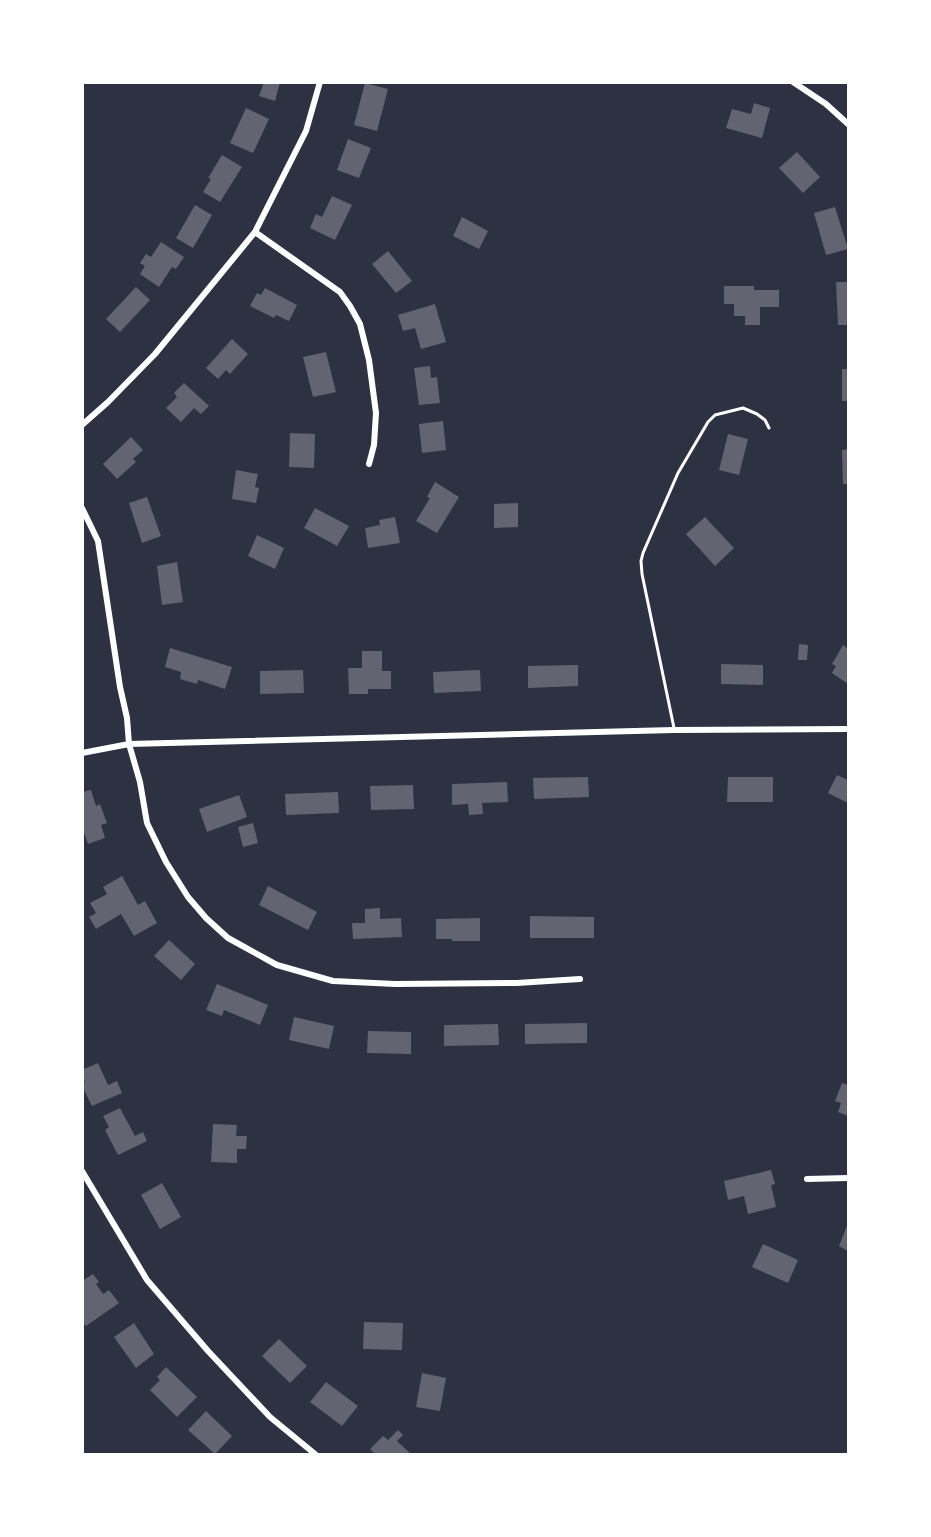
<svg xmlns="http://www.w3.org/2000/svg" width="931" height="1537" font-family="'DM Sans',sans-serif">
  <rect width="100%" height="100%" fill="#2d3142"/>
  <path fill="#626471" d="M 264,82 L 280,82 L 275,101 L 259,96 Z
    M 365,83 L 388,89 L 377,131 L 354,125 Z
    M 754,103 L 770,108 L 762,138 L 726,128 L 732,109 L 751,114 Z
    M 246,108 L 269,119 L 253,153 L 230,143 Z
    M 348,139 L 371,148 L 359,178 L 337,170 Z
    M 797,152 L 820,177 L 803,193 L 779,168 Z
    M 222,155 L 242,167 L 220,202 L 203,192 L 211,179 L 208,178 Z
    M 332,196 L 352,205 L 335,240 L 310,228 L 316,214 L 322,217 Z
    M 195,205 L 212,215 L 193,248 L 176,238 Z
    M 835,207 L 848,249 L 826,255 L 814,213 Z
    M 462,217 L 488,231 L 479,249 L 453,236 Z
    M 161,242 L 184,257 L 176,269 L 172,267 L 159,287 L 140,274 L 145,266 L 140,263 L 146,254 L 151,257 Z
    M 388,251 L 412,281 L 396,293 L 372,264 Z
    M 836,282 L 848,282 L 848,325 L 838,325 Z
    M 724,286 L 754,286 L 754,290 L 779,290 L 779,307 L 760,307 L 760,325 L 745,325 L 745,316 L 734,316 L 734,304 L 724,304 Z
    M 136,287 L 150,300 L 120,332 L 106,319 Z
    M 265,288 L 297,305 L 289,321 L 276,315 L 274,318 L 250,306 L 257,293 L 261,295 Z
    M 435,304 L 446,342 L 421,349 L 415,328 L 403,331 L 398,315 Z
    M 232,339 L 248,354 L 230,374 L 226,370 L 218,379 L 206,368 Z
    M 326,352 L 336,392 L 313,397 L 303,357 Z
    M 430,366 L 431,378 L 437,377 L 440,403 L 419,405 L 414,368 Z
    M 842,369 L 848,369 L 848,401 L 842,401 Z
    M 184,383 L 209,406 L 201,414 L 194,408 L 181,422 L 166,408 L 177,397 L 174,393 Z
    M 443,421 L 446,450 L 422,453 L 419,424 Z
    M 290,433 L 315,434 L 314,468 L 289,467 Z
    M 728,434 L 748,439 L 739,475 L 719,470 Z
    M 131,437 L 143,450 L 133,459 L 136,462 L 117,479 L 103,464 Z
    M 848,449 L 848,484 L 843,484 L 842,450 Z
    M 236,470 L 258,474 L 255,487 L 259,488 L 256,503 L 232,499 Z
    M 435,482 L 459,497 L 437,533 L 416,521 L 430,498 L 427,497 Z
    M 147,497 L 161,536 L 142,543 L 129,503 Z
    M 518,503 L 518,527 L 494,528 L 494,504 Z
    M 315,508 L 349,526 L 337,546 L 304,528 Z
    M 395,517 L 400,543 L 368,548 L 365,528 L 380,525 L 379,520 Z
    M 705,517 L 734,548 L 715,566 L 686,534 Z
    M 257,535 L 284,548 L 275,569 L 248,556 Z
    M 177,562 L 183,602 L 162,605 L 157,566 Z
    M 799,644 L 808,645 L 807,660 L 798,660 Z
    M 843,645 L 848,649 L 848,684 L 832,673 L 836,666 L 832,664 Z
    M 170,648 L 232,667 L 225,689 L 198,680 L 197,684 L 180,679 L 181,672 L 165,667 Z
    M 362,651 L 382,651 L 382,671 L 391,671 L 391,689 L 368,689 L 368,694 L 349,694 L 348,668 L 362,668 Z
    M 721,664 L 763,665 L 763,685 L 721,684 Z
    M 578,665 L 578,686 L 528,688 L 528,666 Z
    M 303,670 L 304,693 L 260,694 L 260,671 Z
    M 480,670 L 481,691 L 434,693 L 433,672 Z
    M 837,775 L 848,780 L 848,803 L 828,793 Z
    M 588,777 L 589,797 L 534,799 L 533,778 Z
    M 728,777 L 773,777 L 773,802 L 727,802 Z
    M 507,782 L 508,802 L 482,803 L 483,814 L 469,815 L 468,804 L 452,805 L 452,784 Z
    M 413,785 L 414,809 L 371,810 L 370,786 Z
    M 91,790 L 96,806 L 100,804 L 107,823 L 101,825 L 105,838 L 88,844 L 82,827 L 82,792 Z
    M 338,792 L 339,813 L 286,815 L 285,794 Z
    M 239,795 L 247,817 L 207,832 L 199,809 Z
    M 253,823 L 258,843 L 243,847 L 238,827 Z
    M 122,876 L 138,905 L 145,901 L 157,923 L 134,936 L 121,914 L 96,929 L 89,917 L 96,913 L 90,903 L 107,894 L 103,887 Z
    M 268,886 L 317,912 L 308,930 L 259,905 Z
    M 380,908 L 380,919 L 401,918 L 402,937 L 353,939 L 352,923 L 365,923 L 365,909 Z
    M 530,916 L 594,917 L 594,938 L 530,938 Z
    M 480,918 L 480,941 L 452,941 L 452,939 L 436,939 L 436,919 Z
    M 169,940 L 195,964 L 181,980 L 154,956 Z
    M 217,984 L 268,1005 L 260,1025 L 224,1010 L 222,1016 L 206,1010 Z
    M 294,1017 L 334,1026 L 329,1049 L 289,1040 Z
    M 587,1023 L 587,1043 L 525,1044 L 525,1024 Z
    M 498,1024 L 499,1045 L 444,1046 L 444,1025 Z
    M 368,1031 L 411,1032 L 411,1054 L 367,1053 Z
    M 98,1063 L 108,1085 L 117,1081 L 122,1093 L 92,1106 L 82,1086 L 82,1083 L 85,1082 L 82,1077 L 82,1070 Z
    M 842,1083 L 848,1085 L 848,1116 L 838,1112 L 841,1103 L 835,1101 Z
    M 120,1108 L 135,1136 L 143,1132 L 147,1141 L 118,1155 L 105,1130 L 109,1127 L 103,1116 Z
    M 213,1124 L 237,1125 L 236,1136 L 247,1136 L 246,1149 L 237,1149 L 237,1163 L 211,1162 Z
    M 771,1170 L 775,1184 L 771,1185 L 776,1207 L 748,1214 L 744,1196 L 728,1200 L 724,1181 Z
    M 162,1183 L 181,1217 L 160,1229 L 141,1195 Z
    M 848,1223 L 848,1251 L 839,1246 Z
    M 763,1244 L 798,1260 L 788,1283 L 752,1267 Z
    M 93,1274 L 99,1282 L 96,1284 L 103,1294 L 109,1290 L 119,1303 L 86,1326 L 82,1322 L 82,1281 Z
    M 364,1322 L 403,1323 L 402,1350 L 363,1349 Z
    M 134,1323 L 154,1354 L 136,1368 L 114,1337 Z
    M 279,1339 L 307,1366 L 290,1383 L 262,1356 Z
    M 166,1367 L 197,1397 L 177,1417 L 150,1390 L 160,1380 L 157,1377 Z
    M 422,1373 L 446,1378 L 440,1411 L 416,1407 Z
    M 326,1382 L 358,1406 L 342,1426 L 310,1402 Z
    M 206,1411 L 232,1436 L 215,1454 L 188,1430 Z
    M 398,1430 L 403,1435 L 397,1441 L 411,1454 L 375,1454 L 370,1449 L 383,1436 L 388,1440 Z"/>
  <g fill="none" stroke-linecap="round" stroke-linejoin="round">
    <path stroke="#fff" stroke-width="3" d="M 674,728 L 642,574 L 641,561 L 643,553 L 678,473 L 708,422 L 715,415 L 743,408 L 757,414 L 765,420 L 769,428"/>
    <path stroke="#fff" stroke-width="6" d="M 793,82 L 826,104 L 848,124
      M 255,232 L 340,292 L 350,306 L 360,324 L 369,360 L 376,413 L 374,445 L 369,464
      M 82,425 L 108,402 L 155,354 L 255,232 L 306,131 L 320,82
      M 82,508 L 98,541 L 120,687 L 127,718 L 129,744 L 140,782 L 147,823 L 166,862 L 188,897 L 206,918 L 228,938 L 277,965 L 333,981 L 395,984 L 517,983 L 580,979
      M 82,753 L 129,744 L 674,730 L 848,729
      M 82,1171 L 147,1280 L 208,1351 L 270,1417 L 315,1454
      M 807,1179 L 848,1178"/>
  </g>
  <rect width="931" height="1537" fill="none" stroke="#ffffff" stroke-width="168"/>
</svg>
